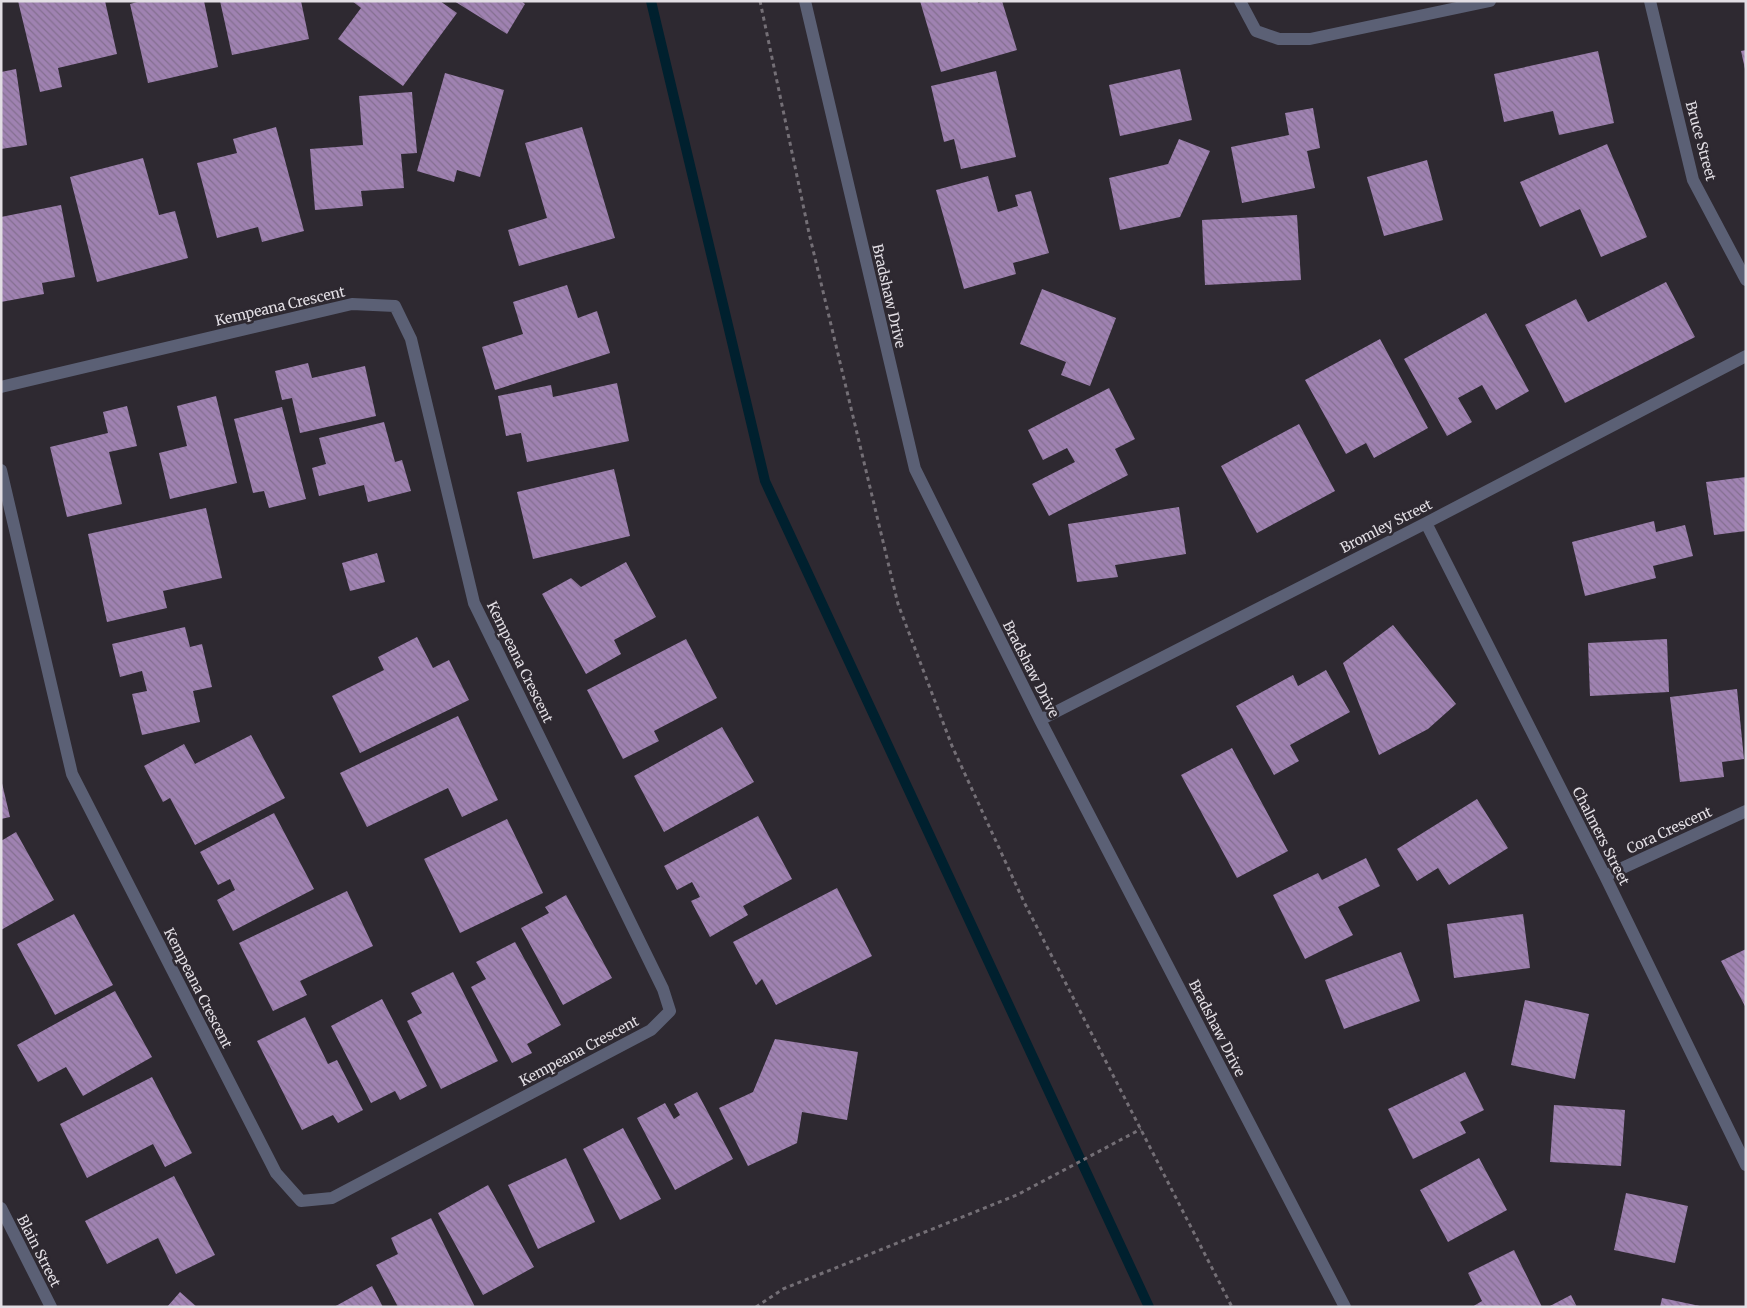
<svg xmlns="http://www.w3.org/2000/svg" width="1747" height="1308" font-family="Merriweather,serif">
  <defs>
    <pattern id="building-back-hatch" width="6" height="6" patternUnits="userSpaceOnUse" patternTransform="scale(1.25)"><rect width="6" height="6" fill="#9f82b1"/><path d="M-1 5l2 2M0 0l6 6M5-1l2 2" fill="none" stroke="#846f90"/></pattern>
  </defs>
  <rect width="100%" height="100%" fill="#2e2931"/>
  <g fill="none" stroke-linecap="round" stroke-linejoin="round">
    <path stroke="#00202e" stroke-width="10" d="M 651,1 L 765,481 L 1149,1307"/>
  </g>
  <path fill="url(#building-back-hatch)" d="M 18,1 L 105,1 L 117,54 L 58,68 L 62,87 L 40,92 Z
    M 141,1 L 204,1 L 218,67 L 148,83 L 130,4 Z
    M 220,1 L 301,1 L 309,39 L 232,55 Z
    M 352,1 L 440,1 L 457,13 L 403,86 L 338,39 L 361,8 Z
    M 454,1 L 521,1 L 525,4 L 507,34 Z
    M 920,1 L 978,1 L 978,3 L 985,1 L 1002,1 L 1017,50 L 941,72 Z
    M 1746,50 L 1746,69 L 1745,69 L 1741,51 Z
    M 1598,51 L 1614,123 L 1559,135 L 1553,111 L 1504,122 L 1494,74 Z
    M 16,69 L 27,145 L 1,149 L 1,72 Z
    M 1180,69 L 1192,120 L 1120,136 L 1109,85 Z
    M 996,71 L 1016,157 L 961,169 L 954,139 L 944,142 L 931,86 Z
    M 445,73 L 504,90 L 480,177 L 457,170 L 454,182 L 417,171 Z
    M 412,92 L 417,153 L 401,154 L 404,188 L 361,191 L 363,206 L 315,210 L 310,149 L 363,145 L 359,96 Z
    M 1313,108 L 1320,148 L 1307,151 L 1315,188 L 1242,203 L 1231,147 L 1289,135 L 1285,113 Z
    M 276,127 L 304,231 L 262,242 L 258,227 L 217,238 L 197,163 L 237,153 L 233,139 Z
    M 582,127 L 615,238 L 519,266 L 508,230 L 547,218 L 525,143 Z
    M 1179,139 L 1210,151 L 1180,217 L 1120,230 L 1109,178 L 1168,164 Z
    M 1607,144 L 1647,237 L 1601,257 L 1580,209 L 1540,227 L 1520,182 Z
    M 143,158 L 159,215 L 175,211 L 188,258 L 97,282 L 70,177 Z
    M 1427,160 L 1443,220 L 1384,236 L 1367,177 Z
    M 988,176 L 998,212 L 1018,206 L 1015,195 L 1031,191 L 1049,253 L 1013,263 L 1016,274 L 964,289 L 936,190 Z
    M 61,205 L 75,277 L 42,283 L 44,294 L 1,302 L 1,217 Z
    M 1297,215 L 1301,280 L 1205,285 L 1202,220 Z
    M 1666,282 L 1695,337 L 1565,403 L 1525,325 L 1576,299 L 1588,322 Z
    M 567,285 L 578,318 L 597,311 L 610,353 L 495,390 L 482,347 L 523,334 L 513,302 Z
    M 1042,289 L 1116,318 L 1090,386 L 1061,375 L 1066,362 L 1020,344 Z
    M 1486,313 L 1529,391 L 1496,410 L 1482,385 L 1458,398 L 1472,422 L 1447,436 L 1404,359 Z
    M 1380,339 L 1428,428 L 1374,458 L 1366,443 L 1346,454 L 1305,380 Z
    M 308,363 L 312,378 L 365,366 L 376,416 L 300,433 L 292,398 L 282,400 L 275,371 Z
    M 617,383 L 629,441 L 527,462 L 521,433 L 506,436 L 498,396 L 551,385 L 553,397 Z
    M 1109,388 L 1135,439 L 1115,449 L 1128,475 L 1049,516 L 1032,484 L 1075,462 L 1067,448 L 1043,460 L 1028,430 Z
    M 216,396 L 237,483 L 170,499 L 159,453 L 187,446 L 177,406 Z
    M 127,406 L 137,446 L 109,452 L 122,504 L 67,517 L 50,447 L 108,433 L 103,412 Z
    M 282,407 L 306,499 L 269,508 L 264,491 L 253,493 L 234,419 Z
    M 384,422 L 395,462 L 402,460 L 411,491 L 368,502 L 364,485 L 319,496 L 312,468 L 326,464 L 319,438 Z
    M 1299,424 L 1335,491 L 1257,533 L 1221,466 Z
    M 614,469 L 630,536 L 533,559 L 517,492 Z
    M 1746,477 L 1746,531 L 1714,535 L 1706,482 Z
    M 1179,507 L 1186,554 L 1115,565 L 1118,577 L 1077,582 L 1068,524 Z
    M 206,508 L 222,578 L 163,591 L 167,608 L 107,622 L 88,534 Z
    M 1654,521 L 1656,532 L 1685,525 L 1693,556 L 1653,566 L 1656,578 L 1585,596 L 1572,542 Z
    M 377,553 L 385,582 L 350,591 L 342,563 Z
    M 626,562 L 656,617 L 614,640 L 621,654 L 586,674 L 542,594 L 571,578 L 581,587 Z
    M 1393,625 L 1456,704 L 1428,729 L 1379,755 L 1343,663 Z
    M 185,627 L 190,647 L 202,644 L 212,687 L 193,691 L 200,722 L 142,735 L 132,694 L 147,691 L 142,671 L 120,677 L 112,644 Z
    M 417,637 L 433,668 L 449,660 L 469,700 L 360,753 L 332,696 L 384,670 L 378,657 Z
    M 686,639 L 717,698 L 654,731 L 659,741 L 623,759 L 587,690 Z
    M 1667,639 L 1669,692 L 1590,696 L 1588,643 Z
    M 1326,670 L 1350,712 L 1290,745 L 1299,761 L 1274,775 L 1236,706 L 1293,675 L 1298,686 Z
    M 1737,689 L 1744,759 L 1722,762 L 1724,777 L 1680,782 L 1670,697 Z
    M 458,716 L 498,800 L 462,817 L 448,788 L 367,827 L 340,773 Z
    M 722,727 L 754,782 L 664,832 L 634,776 Z
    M 251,735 L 285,798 L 195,845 L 170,798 L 163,802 L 144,766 L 184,744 L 195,764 Z
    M 1232,748 L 1288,851 L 1237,878 L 1181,775 Z
    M 1,779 L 10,817 L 1,819 Z
    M 1477,799 L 1508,848 L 1449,885 L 1438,868 L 1417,881 L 1397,849 Z
    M 274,813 L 314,889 L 233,931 L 217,900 L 235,890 L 230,879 L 218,885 L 200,852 Z
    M 758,816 L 792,879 L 743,906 L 748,915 L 710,937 L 691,901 L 700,897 L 692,882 L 677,890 L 664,866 Z
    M 507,819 L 543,893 L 460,933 L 424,859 Z
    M 16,832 L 54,900 L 1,930 L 1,841 Z
    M 1366,858 L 1380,886 L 1338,907 L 1353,935 L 1305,959 L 1273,895 L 1318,873 L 1322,880 Z
    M 837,888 L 872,956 L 776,1005 L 762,979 L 756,985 L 733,942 Z
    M 347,891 L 373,946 L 300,981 L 307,995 L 273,1011 L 239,943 Z
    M 566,895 L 612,978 L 563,1005 L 521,928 L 549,913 L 545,907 Z
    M 74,914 L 113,985 L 55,1015 L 17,944 Z
    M 1523,914 L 1530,968 L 1454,978 L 1447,924 Z
    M 515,942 L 561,1025 L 527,1044 L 532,1053 L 512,1063 L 471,987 L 486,979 L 476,962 Z
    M 1746,949 L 1746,1008 L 1721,961 Z
    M 1401,952 L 1420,1001 L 1344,1029 L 1325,980 Z
    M 453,972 L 498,1061 L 441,1089 L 407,1021 L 422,1013 L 411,993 Z
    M 115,991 L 152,1057 L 83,1096 L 66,1067 L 38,1082 L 17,1045 Z
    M 382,999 L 427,1086 L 400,1100 L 395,1091 L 371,1103 L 331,1026 Z
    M 1525,1000 L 1589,1014 L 1575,1079 L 1511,1065 Z
    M 305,1017 L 328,1064 L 337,1060 L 363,1110 L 338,1123 L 333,1115 L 302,1130 L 257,1041 Z
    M 775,1039 L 858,1052 L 847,1120 L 802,1112 L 797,1143 L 748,1166 L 719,1108 L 753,1092 Z
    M 1465,1072 L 1484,1110 L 1460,1122 L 1466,1133 L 1413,1159 L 1388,1109 Z
    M 152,1077 L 192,1153 L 165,1167 L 153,1144 L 87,1178 L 60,1124 Z
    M 697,1092 L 733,1159 L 675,1190 L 637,1118 L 665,1103 L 674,1119 L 680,1115 L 674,1104 Z
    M 1554,1105 L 1625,1110 L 1621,1166 L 1550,1162 Z
    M 623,1128 L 661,1199 L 620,1220 L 583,1149 Z
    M 566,1158 L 595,1222 L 538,1249 L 508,1185 Z
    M 1479,1158 L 1507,1210 L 1448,1242 L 1420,1190 Z
    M 174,1176 L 215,1255 L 176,1274 L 158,1238 L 107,1264 L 85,1221 Z
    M 488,1185 L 534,1267 L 483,1295 L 438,1213 Z
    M 1626,1193 L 1688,1206 L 1675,1263 L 1614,1250 Z
    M 431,1218 L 475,1307 L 398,1307 L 376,1265 L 398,1254 L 391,1238 Z
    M 1514,1250 L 1542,1307 L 1472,1307 L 1482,1301 L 1468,1273 Z
    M 372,1286 L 383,1307 L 334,1307 Z
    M 180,1292 L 197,1307 L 167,1307 Z
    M 1571,1295 L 1577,1307 L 1548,1307 Z
    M 1662,1298 L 1700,1306 L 1700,1307 L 1660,1307 Z"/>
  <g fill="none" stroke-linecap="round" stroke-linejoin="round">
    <path stroke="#746f76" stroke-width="3" stroke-dasharray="4 4" stroke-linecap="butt" d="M 760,1 L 809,233 L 898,604 L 952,746 L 1024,902 L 1232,1307
      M 756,1307 L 783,1289 L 1017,1195 L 1141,1129"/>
    <path stroke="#5b6075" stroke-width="12" d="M 805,1 L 915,469 L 1040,720 L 1345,1307
      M 1240,1 L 1256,31 L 1279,39 L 1310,39 L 1490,1
      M 1650,1 L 1693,180 L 1746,280
      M 1,387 L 352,304 L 395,306 L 411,339 L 474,603 L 663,989 L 670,1011 L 651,1030 L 332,1198 L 301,1201 L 276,1173 L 72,774 L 1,470
      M 1426,523 L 1605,876 L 1746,1165
      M 1040,720 L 1426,523 L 1746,356
      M 1605,876 L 1746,811
      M 1,1208 L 51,1307"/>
  </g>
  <g text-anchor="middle" stroke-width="5" stroke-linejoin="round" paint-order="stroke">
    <g font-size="14" fill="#e2dee4" stroke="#2e2931">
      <text transform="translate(1701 141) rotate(75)" y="5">Bruce Street</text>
      <text transform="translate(889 296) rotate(77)" y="5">Bradshaw Drive</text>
      <text transform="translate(280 306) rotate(-13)" y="5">Kempeana Crescent</text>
      <text transform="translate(1386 526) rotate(-27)" y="5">Bromley Street</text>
      <text transform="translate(520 662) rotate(64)" y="5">Kempeana Crescent</text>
      <text transform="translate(1031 669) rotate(63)" y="5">Bradshaw Drive</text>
      <text transform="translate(1669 830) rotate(-25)" y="5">Cora Crescent</text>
      <text transform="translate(1601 836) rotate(63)" y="5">Chalmers Street</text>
      <text transform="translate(198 988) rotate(63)" y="5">Kempeana Crescent</text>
      <text transform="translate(1217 1028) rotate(63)" y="5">Bradshaw Drive</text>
      <text transform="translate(579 1051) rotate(-28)" y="5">Kempeana Crescent</text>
      <text transform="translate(39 1251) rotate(63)" y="5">Blain Street</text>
    </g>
  </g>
  <rect width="1747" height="1308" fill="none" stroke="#e2dee4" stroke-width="5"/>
</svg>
